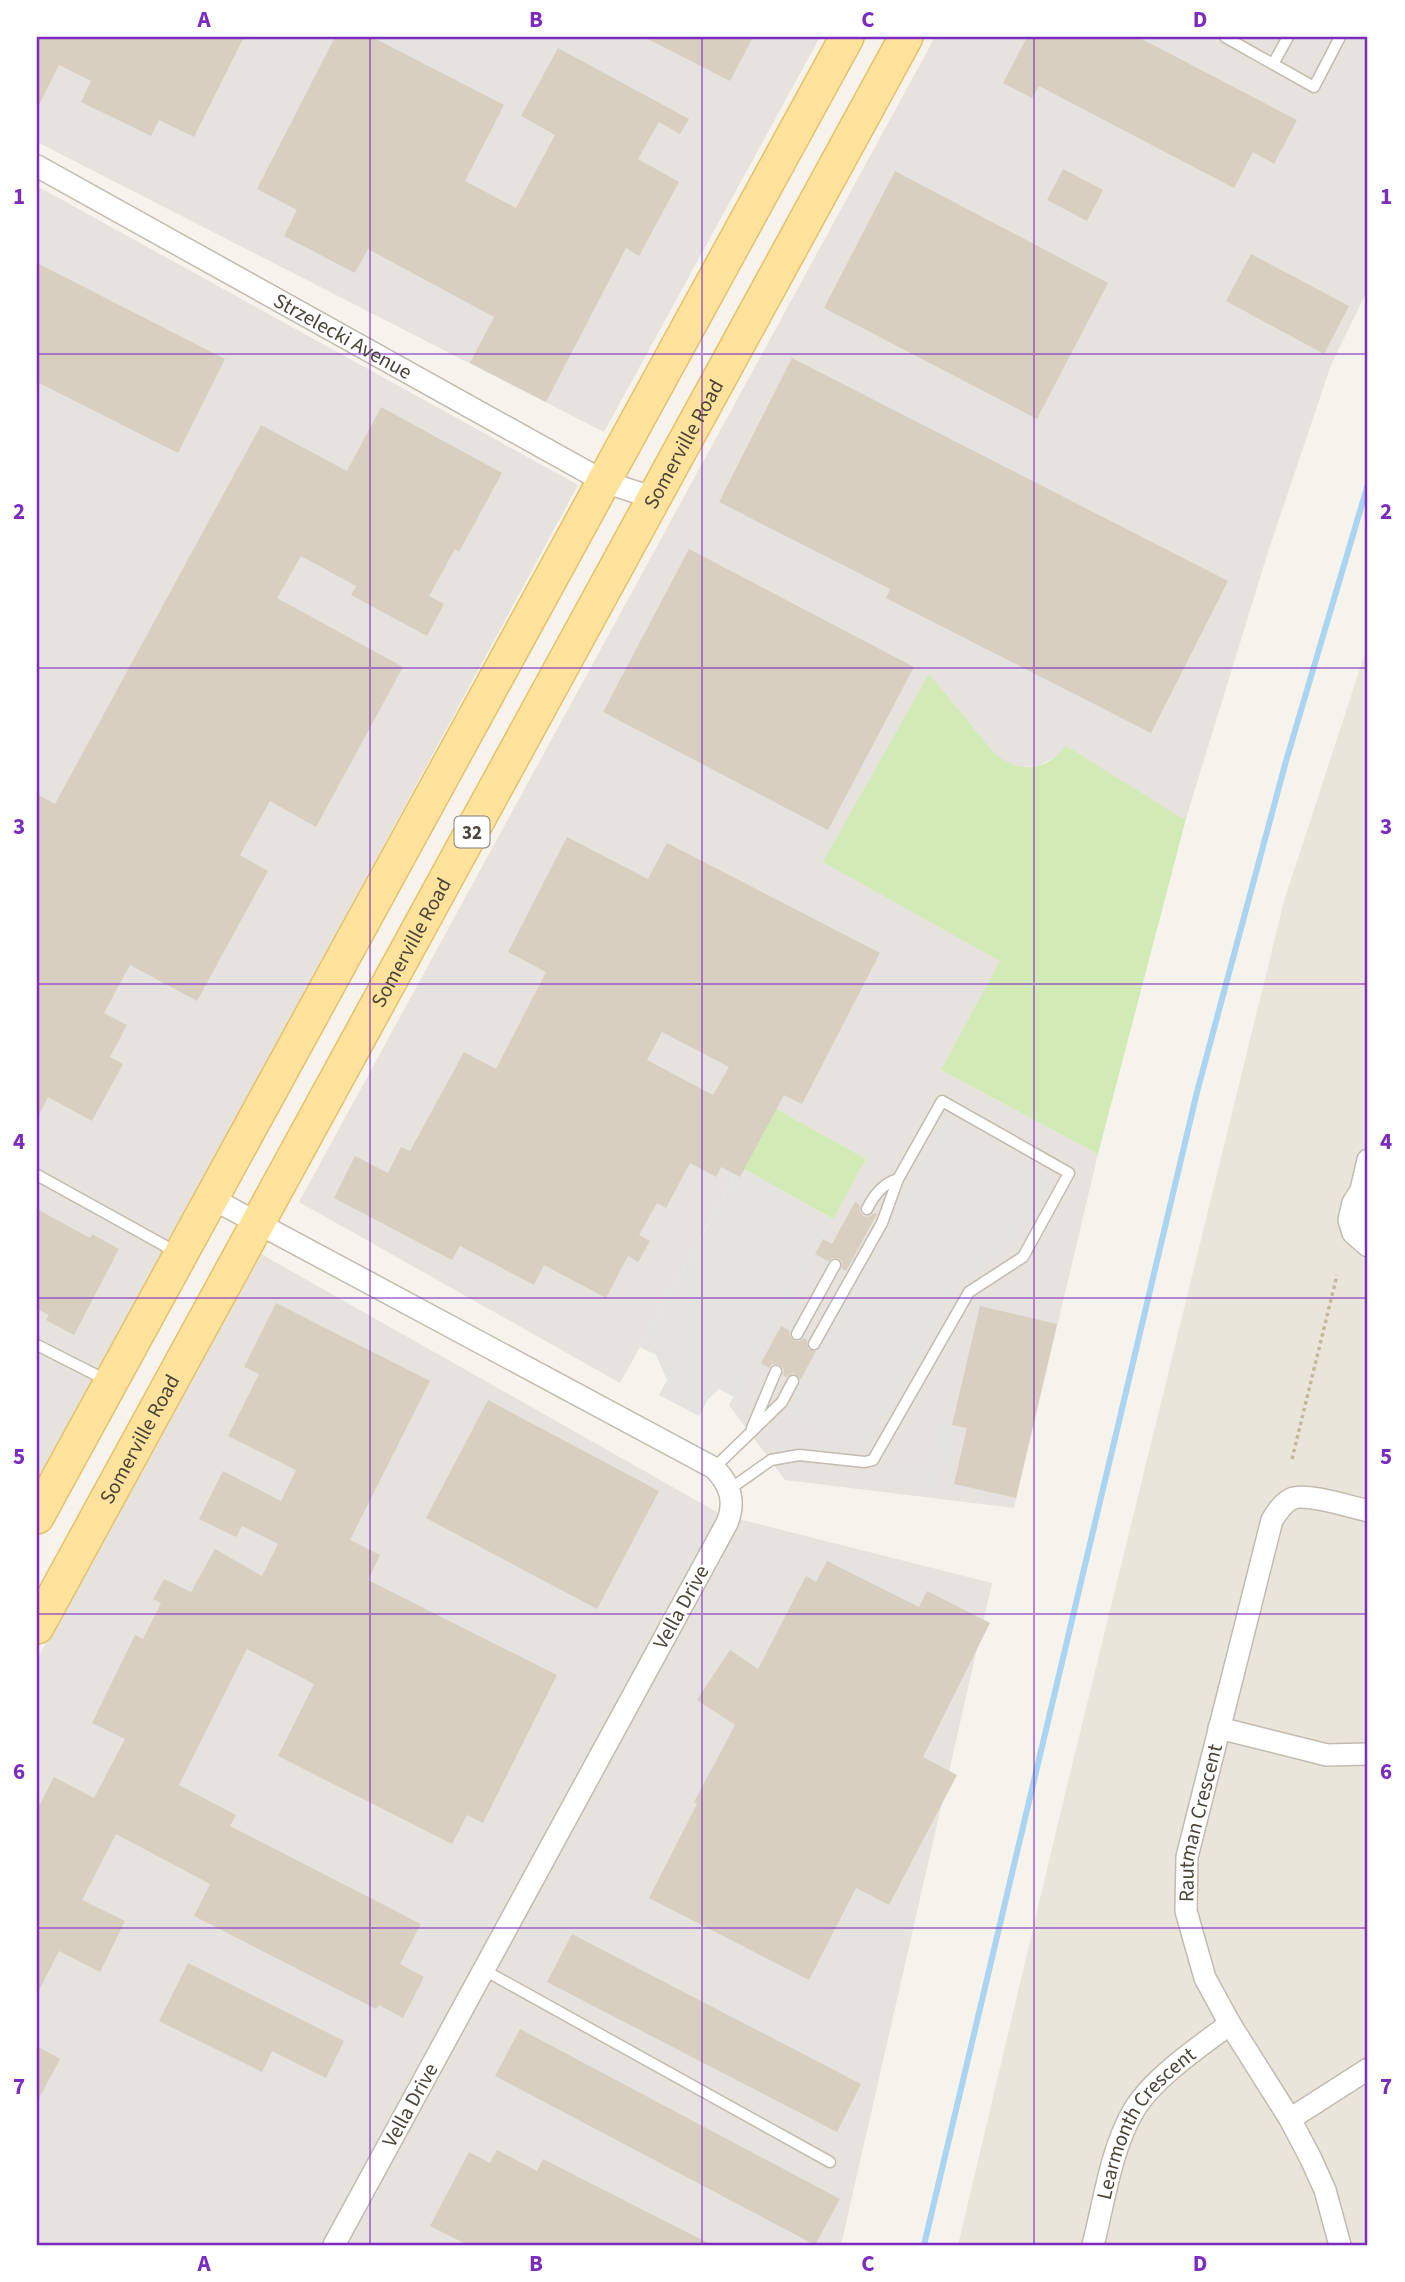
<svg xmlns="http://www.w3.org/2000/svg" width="1405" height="2282" font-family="'Source Sans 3',sans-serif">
  <rect width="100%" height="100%" fill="#f6f3ec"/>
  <path fill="#eae5da" d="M 1368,644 L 1368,2245 L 958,2245 L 1063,1802 L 1284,901 Z"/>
  <path fill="#e6e2dd" d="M 37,37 L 820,37 L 604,432 L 37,142 Z
    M 935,37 L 1368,37 L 1368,289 L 1331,365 L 1268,552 L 1187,815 L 1183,820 L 1058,756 L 1038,766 L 1020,767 L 1005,762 L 993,752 L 824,862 L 1001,961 L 941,1070 L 1098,1154 L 1014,1508 L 785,1480 L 729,1405 L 866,1159 L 773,1107 L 620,1383 L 299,1202 Z
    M 37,186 L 578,485 L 37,1488 Z
    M 261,1254 L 722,1515 L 992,1583 L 841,2245 L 37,2245 L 37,1659 Z"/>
  <path fill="#d2eab5" d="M 929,674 L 993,752 C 1018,774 1046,772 1066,746 L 1183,819 L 1187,815 L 1098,1154 L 941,1070 L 1000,961 L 823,862 Z
    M 773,1107 L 866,1159 L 833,1219 L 740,1167 Z"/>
  <path fill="#e5e3e0" d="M 944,1124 L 1051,1183 L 1029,1223 L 1019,1219 L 1000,1253 L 989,1247 L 971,1279 L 960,1274 L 864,1451 L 788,1409 Z
    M 740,1167 L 833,1219 L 734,1397 L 719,1389 L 708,1399 L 699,1416 L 659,1395 L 667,1380 L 656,1355 L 640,1347 Z
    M 938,1424 L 954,1426 L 947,1473 L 932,1471 L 929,1488 L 883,1482 L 886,1464 L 932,1470 Z"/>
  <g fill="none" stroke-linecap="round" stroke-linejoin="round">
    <path stroke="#a9d4f2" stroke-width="6" d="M 924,2245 L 1197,1092 L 1286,761 L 1368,484"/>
  </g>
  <path fill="#d8cfc1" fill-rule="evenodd" d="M 37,37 L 244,37 L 194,137 L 159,120 L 151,136 L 81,102 L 91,81 L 59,65 L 37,109 Z
    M 335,37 L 372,37 L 504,105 L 465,181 L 516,208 L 555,135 L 521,116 L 558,48 L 689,119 L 680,134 L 659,122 L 638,159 L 679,182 L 639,256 L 626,248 L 546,402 L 470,363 L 494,317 L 368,249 L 355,273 L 284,236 L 297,210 L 257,189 Z
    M 644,37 L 753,37 L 730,81 Z
    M 1027,37 L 1138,37 L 1297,120 L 1274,164 L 1253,152 L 1234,188 L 1039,86 L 1032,98 L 1003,83 Z
    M 1063,169 L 1103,190 L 1087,221 L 1047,200 Z
    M 895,171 L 1108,283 L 1037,419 L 824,308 Z
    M 1251,254 L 1349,306 L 1324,354 L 1226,301 Z
    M 37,263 L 225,359 L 178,453 L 37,382 Z
    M 792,358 L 1228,581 L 1151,733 L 886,598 L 890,589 L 719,502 Z
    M 381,407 L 502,473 L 459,552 L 455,549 L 429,596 L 444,604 L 427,636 L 351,595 L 356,586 L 301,556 L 277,598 L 403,667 L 316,827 L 270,801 L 240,855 L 268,871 L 197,1001 L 130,965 L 104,1013 L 127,1025 L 110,1057 L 123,1064 L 92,1121 L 48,1097 L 37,1119 L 37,794 L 55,804 L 261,425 L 347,471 Z
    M 689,549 L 914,667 L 828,830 L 603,712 Z
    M 567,837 L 648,879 L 667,843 L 880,953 L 802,1104 L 784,1095 L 740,1177 L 721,1167 L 716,1177 L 690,1163 L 666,1208 L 657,1203 L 639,1235 L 650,1241 L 638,1262 L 628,1256 L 606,1298 L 544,1265 L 534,1285 L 460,1246 L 452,1260 L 334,1198 L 355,1156 L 388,1173 L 401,1147 L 410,1151 L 464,1052 L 496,1069 L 546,972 L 508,952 ZM 662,1032 L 729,1067 L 713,1095 L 647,1060 Z
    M 855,1202 L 860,1205 L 859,1210 L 863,1216 L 868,1217 L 874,1213 L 877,1214 L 846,1271 L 842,1269 L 842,1262 L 838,1258 L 832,1258 L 828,1261 L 815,1254 L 823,1239 L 832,1244 Z
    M 37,1209 L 90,1238 L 92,1234 L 119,1249 L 74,1335 L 46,1320 L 49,1315 L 37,1309 Z
    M 276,1303 L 430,1381 L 350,1540 L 380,1555 L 368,1580 L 557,1675 L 483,1823 L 467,1815 L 452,1844 L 278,1756 L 314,1684 L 247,1649 L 179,1785 L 236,1815 L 230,1826 L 421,1924 L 400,1964 L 424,1977 L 403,2018 L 379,2005 L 376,2009 L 194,1916 L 210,1884 L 116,1834 L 82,1900 L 125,1921 L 100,1972 L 59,1951 L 37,1994 L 37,1810 L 54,1777 L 94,1798 L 125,1739 L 92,1723 L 135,1635 L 143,1639 L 161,1603 L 153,1599 L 164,1579 L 191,1592 L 215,1549 L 262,1576 L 278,1544 L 242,1526 L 236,1537 L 199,1519 L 223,1471 L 281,1501 L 296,1470 L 228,1436 L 259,1374 L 244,1367 Z
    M 980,1306 L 1057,1324 L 1016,1498 L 954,1484 L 967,1428 L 952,1425 Z
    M 781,1326 L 790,1331 L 789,1335 L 793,1340 L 798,1342 L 804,1338 L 807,1340 L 808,1349 L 816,1351 L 801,1379 L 793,1373 L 786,1377 L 783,1375 L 784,1369 L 778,1364 L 772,1364 L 769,1368 L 761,1363 Z
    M 488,1400 L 659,1491 L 597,1609 L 426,1518 Z
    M 827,1561 L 919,1607 L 927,1591 L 990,1623 L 923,1757 L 957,1775 L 889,1905 L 856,1888 L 809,1980 L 649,1898 L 697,1804 L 694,1802 L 735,1725 L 697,1700 L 730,1650 L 758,1669 L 806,1576 L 816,1582 Z
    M 572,1934 L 861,2084 L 837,2132 L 547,1982 Z
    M 188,1963 L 344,2041 L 326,2078 L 272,2051 L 262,2072 L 159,2021 Z
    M 520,2029 L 840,2199 L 815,2245 L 495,2076 Z
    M 37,2046 L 60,2059 L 37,2102 Z
    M 497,2150 L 537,2171 L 543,2159 L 712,2245 L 468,2245 L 430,2226 L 469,2152 L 490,2163 Z"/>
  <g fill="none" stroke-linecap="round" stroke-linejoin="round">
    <g stroke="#c2bbae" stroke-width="13">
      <path id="lane" d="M 1225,37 L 1314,87 L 1340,37
        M 1273,64 L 1288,37
        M 37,1175 L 178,1253
        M 867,1209 C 874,1195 883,1183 898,1179
        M 797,1334 L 835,1265
        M 37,1345 L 108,1381
        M 752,1428 L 776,1371
        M 714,1468 L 782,1402 L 793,1381
        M 730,1489 L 771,1460 L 799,1455 L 865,1462 L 873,1460 L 969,1292 L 1023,1257 L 1069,1173 L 942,1101 L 898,1179 L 882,1223 L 814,1344
        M 484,1970 L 830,2162"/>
    </g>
    <g stroke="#c2bbae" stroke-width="24">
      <g id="street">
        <path id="s1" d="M 37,166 L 605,482 L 654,498"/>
        <path d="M 1368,1160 L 1361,1190 L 1353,1203 L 1349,1220 L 1353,1233 L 1368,1246"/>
        <path d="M 1361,1190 L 1363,1211 L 1368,1223"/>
        <path d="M 211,1198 L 714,1468 C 730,1484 736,1501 727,1523 L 334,2245"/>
        <path d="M 1219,1728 L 1327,1755 L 1368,1754"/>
        <path d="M 1290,2119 L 1368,2069"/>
        <path id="s2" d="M 1093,2245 C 1104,2203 1111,2148 1134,2110 C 1152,2079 1200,2046 1230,2024"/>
        <path id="s3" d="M 1340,2245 L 1325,2190 L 1311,2159 L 1290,2119 L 1230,2024 L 1205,1978 L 1186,1911 L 1187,1857 L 1272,1520 C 1277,1512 1282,1504 1291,1499 C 1305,1492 1351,1507 1368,1511"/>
      </g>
    </g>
    <g stroke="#e6c16a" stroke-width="36">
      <g id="primary">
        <path d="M 37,1517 L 847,37"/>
        <path id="s4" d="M 37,1627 L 906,37"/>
      </g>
    </g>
    <path stroke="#c4b79f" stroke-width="3.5" stroke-dasharray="3.5 3.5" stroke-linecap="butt" d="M 1292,1459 L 1337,1275"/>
    <use href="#lane" stroke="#fff" stroke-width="10"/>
    <use href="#street" stroke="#fff" stroke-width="21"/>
    <use href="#primary" stroke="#ffe39c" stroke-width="33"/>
  </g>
  <path fill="none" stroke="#7b2cbf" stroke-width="2" stroke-opacity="0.55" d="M 370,37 L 370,2245M 702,37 L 702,2245M 1034,37 L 1034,2245M 37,354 L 1368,354M 37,668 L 1368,668M 37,984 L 1368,984M 37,1298 L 1368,1298M 37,1614 L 1368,1614M 37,1928 L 1368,1928"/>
  <g text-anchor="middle" stroke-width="5" stroke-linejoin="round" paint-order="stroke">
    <rect fill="#fff" stroke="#817c74" stroke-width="2" x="454.5" y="816.5" width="35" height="31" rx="5"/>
    <g font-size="19" font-weight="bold" fill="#4b4439">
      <text x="472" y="839">32</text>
    </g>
    <g font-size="21" fill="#4b4439" stroke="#fff">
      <text dy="7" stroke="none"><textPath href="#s1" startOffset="350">Strzelecki Avenue</textPath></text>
      <text dy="7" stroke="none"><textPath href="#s4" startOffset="1348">Somerville Road</textPath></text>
      <text dy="7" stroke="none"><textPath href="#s4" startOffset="780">Somerville Road</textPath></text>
      <text dy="7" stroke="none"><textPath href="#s4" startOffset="214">Somerville Road</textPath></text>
      <text transform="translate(681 1607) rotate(-61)" y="7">Vella Drive</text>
      <text dy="7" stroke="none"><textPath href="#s3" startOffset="460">Rautman Crescent</textPath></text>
      <text transform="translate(410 2105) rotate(-61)" y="7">Vella Drive</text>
      <text dy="7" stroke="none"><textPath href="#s2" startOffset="136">Learmonth Crescent</textPath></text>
    </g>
  </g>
  <rect width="1405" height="2282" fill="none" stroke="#ffffff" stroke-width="77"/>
  <rect x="38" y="38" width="1328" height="2206" fill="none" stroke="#7b2cbf" stroke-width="2.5"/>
  <g font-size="23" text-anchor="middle" font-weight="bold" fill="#7b2cbf">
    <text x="204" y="27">A</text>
    <text x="536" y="27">B</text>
    <text x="868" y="27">C</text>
    <text x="1200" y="27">D</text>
    <text x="19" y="204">1</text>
    <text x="1386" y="204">1</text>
    <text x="19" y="519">2</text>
    <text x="1386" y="519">2</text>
    <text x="19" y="834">3</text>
    <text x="1386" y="834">3</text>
    <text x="19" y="1149">4</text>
    <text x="1386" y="1149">4</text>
    <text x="19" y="1464">5</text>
    <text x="1386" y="1464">5</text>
    <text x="19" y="1779">6</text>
    <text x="1386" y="1779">6</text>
    <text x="19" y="2094">7</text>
    <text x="1386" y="2094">7</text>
    <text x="204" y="2271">A</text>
    <text x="536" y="2271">B</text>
    <text x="868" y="2271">C</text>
    <text x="1200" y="2271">D</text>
  </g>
</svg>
